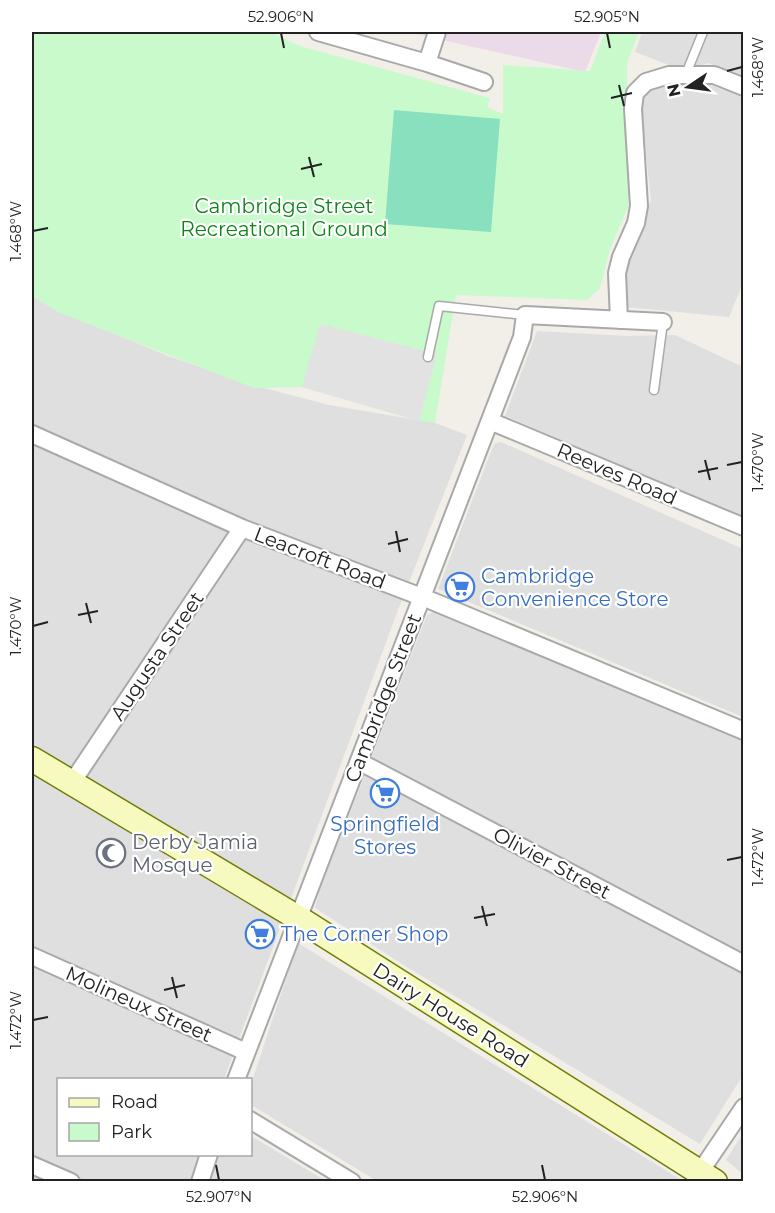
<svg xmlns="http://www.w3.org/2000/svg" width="775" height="1213" font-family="Montserrat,sans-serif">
  <rect width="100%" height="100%" fill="#f2efe9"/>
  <path fill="#e0dfdf" d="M 642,32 L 743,32 L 743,79 L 709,63 L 682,70 L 635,52 Z
    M 660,82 L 702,82 L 743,97 L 743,283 L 729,317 L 626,307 L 624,282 L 635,242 L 651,200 L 640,98 L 648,84 Z
    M 32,296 L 62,312 L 168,356 L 252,385 L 329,405 L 435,423 L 467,435 L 398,610 L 224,1079 L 58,1080 L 58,1154 L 250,1154 L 251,1136 L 326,1181 L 32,1181 Z
    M 537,331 L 627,336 L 675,335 L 743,367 L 743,517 L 505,416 Z
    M 501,442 L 743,549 L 743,717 L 438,589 L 494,444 Z
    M 434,612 L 633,693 L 743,740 L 743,958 L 370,761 L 427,615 Z
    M 366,772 L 743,971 L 743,1075 L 700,1144 L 410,969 L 315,908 L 319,892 Z
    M 298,943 L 678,1178 L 683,1181 L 377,1181 L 251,1105 L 251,1084 Z
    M 743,1133 L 743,1174 L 726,1160 Z"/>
  <path fill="#ebdbe8" d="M 407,32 L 601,32 L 585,72 Z"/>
  <path fill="#c8facc" d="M 32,32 L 270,32 L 300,46 L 490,98 L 487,107 L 503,114 L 503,65 L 590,71 L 605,32 L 639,32 L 627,63 L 628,207 L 610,249 L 600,288 L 587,300 L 456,295 L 435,423 L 419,421 L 302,387 L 254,388 L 58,312 L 32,296 Z"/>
  <path fill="#88e0be" d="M 394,110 L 500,119 L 491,232 L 385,224 Z"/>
  <path fill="#e2e2e2" d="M 320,324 L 437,354 L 419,421 L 302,387 Z"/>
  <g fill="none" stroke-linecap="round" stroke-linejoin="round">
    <g stroke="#a9a9a9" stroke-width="11">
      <path id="lane" d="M 686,74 L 703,32
        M 428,357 L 439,306 L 525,315
        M 654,390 L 663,322"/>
    </g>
    <g stroke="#a9a9a9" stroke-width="20">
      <path id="street" d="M 318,32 L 427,63 L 484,82
        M 427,63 L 437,32
        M 619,320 L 617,273 L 621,257 L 636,223 L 639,206 L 633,109 L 635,93 L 646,82 L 669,75 L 714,75 L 744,87
        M 490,421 L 744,527
        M 32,434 L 242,528 L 432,601 L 744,731
        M 360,762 L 744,964
        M 71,784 L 242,528
        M 32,956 L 246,1052
        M 236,1080 L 522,337 L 525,315 L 663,322
        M 250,1120 L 352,1182
        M 32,1165 L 71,1182
        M 700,1172 L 744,1107
        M 200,1182 L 209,1154"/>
    </g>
    <g stroke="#707d05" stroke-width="27">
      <path id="secondary" d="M 32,759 L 298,918 L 715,1182"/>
    </g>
    <use href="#lane" stroke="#fff" stroke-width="8"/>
    <use href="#street" stroke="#fff" stroke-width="16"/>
    <use href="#secondary" stroke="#f7fabf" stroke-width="24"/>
  </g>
  <path fill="none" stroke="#222" stroke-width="2" d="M 281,33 L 284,48M 607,33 L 610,48M 727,71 L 742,67M 619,85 L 624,106M 611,98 L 632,93M 309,157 L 314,177M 301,169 L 322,164M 33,231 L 48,228M 705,460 L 710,480M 727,465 L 742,462M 698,472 L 718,468M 396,531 L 400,552M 388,544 L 408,539M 86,603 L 91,623M 78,615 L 98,611M 33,626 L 48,622M 727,860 L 742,857M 482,906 L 487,926M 474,918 L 495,914M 172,977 L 177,998M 164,990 L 185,985M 33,1020 L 48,1017M 216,1165 L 219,1180M 542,1165 L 545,1180"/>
  <defs>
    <g id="supermarket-ring" transform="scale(1.5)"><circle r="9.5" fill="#fff" stroke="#3f7fe0" stroke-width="1.5"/><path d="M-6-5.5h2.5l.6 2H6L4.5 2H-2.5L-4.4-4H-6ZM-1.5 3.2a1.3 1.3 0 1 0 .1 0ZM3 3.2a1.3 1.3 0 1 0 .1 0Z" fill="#3f7fe0"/></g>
    <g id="mosque-ring" transform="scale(1.5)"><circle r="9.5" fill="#fff" stroke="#6b7280" stroke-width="1.5"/><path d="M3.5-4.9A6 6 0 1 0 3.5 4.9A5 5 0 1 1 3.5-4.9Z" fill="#6b7280"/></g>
  </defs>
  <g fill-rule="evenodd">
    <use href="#supermarket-ring" x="460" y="587"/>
    <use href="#supermarket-ring" x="385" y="793"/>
    <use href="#mosque-ring" x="111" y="853"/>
    <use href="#supermarket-ring" x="260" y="934"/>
  </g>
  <g text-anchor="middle" stroke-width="4.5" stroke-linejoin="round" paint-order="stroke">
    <g font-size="20" fill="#0c8416" stroke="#fff">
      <text x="284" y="213">Cambridge Street<tspan x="284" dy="23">Recreational Ground</tspan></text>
    </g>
    <g font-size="20" fill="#222" stroke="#fff">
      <text transform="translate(617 474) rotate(23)" y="7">Reeves Road</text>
      <text transform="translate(320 558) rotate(21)" y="7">Leacroft Road</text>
      <text transform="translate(157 656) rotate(-56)" y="7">Augusta Street</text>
      <text transform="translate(383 698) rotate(-69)" y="7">Cambridge Street</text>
      <text transform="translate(552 863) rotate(28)" y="7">Olivier Street</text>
      <text transform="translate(139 1004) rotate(24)" y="7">Molineux Street</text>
      <text transform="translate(451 1015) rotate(32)" y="7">Dairy House Road</text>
    </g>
    <g font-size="20" fill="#366cbe" stroke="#fff" text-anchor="start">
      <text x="481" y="583">Cambridge<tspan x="481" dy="23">Convenience Store</tspan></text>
      <text x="385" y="831" text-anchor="middle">Springfield<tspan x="385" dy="23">Stores</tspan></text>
      <text x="281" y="941">The Corner Shop</text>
    </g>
    <g font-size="20" fill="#5b616d" stroke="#fff" text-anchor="start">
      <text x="132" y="849">Derby Jamia<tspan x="132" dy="23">Mosque</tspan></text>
    </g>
  </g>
  <rect width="775" height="1213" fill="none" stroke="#ffffff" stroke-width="66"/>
  <rect x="57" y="1078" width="195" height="78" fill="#ffffff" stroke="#a7a7a7" stroke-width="1.5"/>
  <rect x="69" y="1098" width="30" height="9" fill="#f7fabf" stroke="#a7a7a7" stroke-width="1.5"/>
  <text x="111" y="1108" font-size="18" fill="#222222">Road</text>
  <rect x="69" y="1123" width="30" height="18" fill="#c8facc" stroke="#a7a7a7" stroke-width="1.5"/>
  <text x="111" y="1138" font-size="18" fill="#222222">Park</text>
  <g transform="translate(688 87) rotate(257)" stroke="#ffffff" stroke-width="4.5" paint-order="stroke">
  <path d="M0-4.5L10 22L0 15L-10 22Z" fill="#222222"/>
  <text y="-9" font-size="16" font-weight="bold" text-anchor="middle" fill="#222222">N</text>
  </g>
  <rect x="33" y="33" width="709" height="1147" fill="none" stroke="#222" stroke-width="2"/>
  <g font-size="15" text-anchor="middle" fill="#222">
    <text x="281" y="22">52.906°N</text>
    <text x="607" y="22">52.905°N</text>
    <text transform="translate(758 67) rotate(-90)" y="5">1.468°W</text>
    <text transform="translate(16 231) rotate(-90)" y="5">1.468°W</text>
    <text transform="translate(758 462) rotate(-90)" y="5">1.470°W</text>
    <text transform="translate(16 626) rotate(-90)" y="5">1.470°W</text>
    <text transform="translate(758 857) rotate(-90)" y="5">1.472°W</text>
    <text transform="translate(16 1020) rotate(-90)" y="5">1.472°W</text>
    <text x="219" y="1202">52.907°N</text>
    <text x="545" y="1202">52.906°N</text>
  </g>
</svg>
